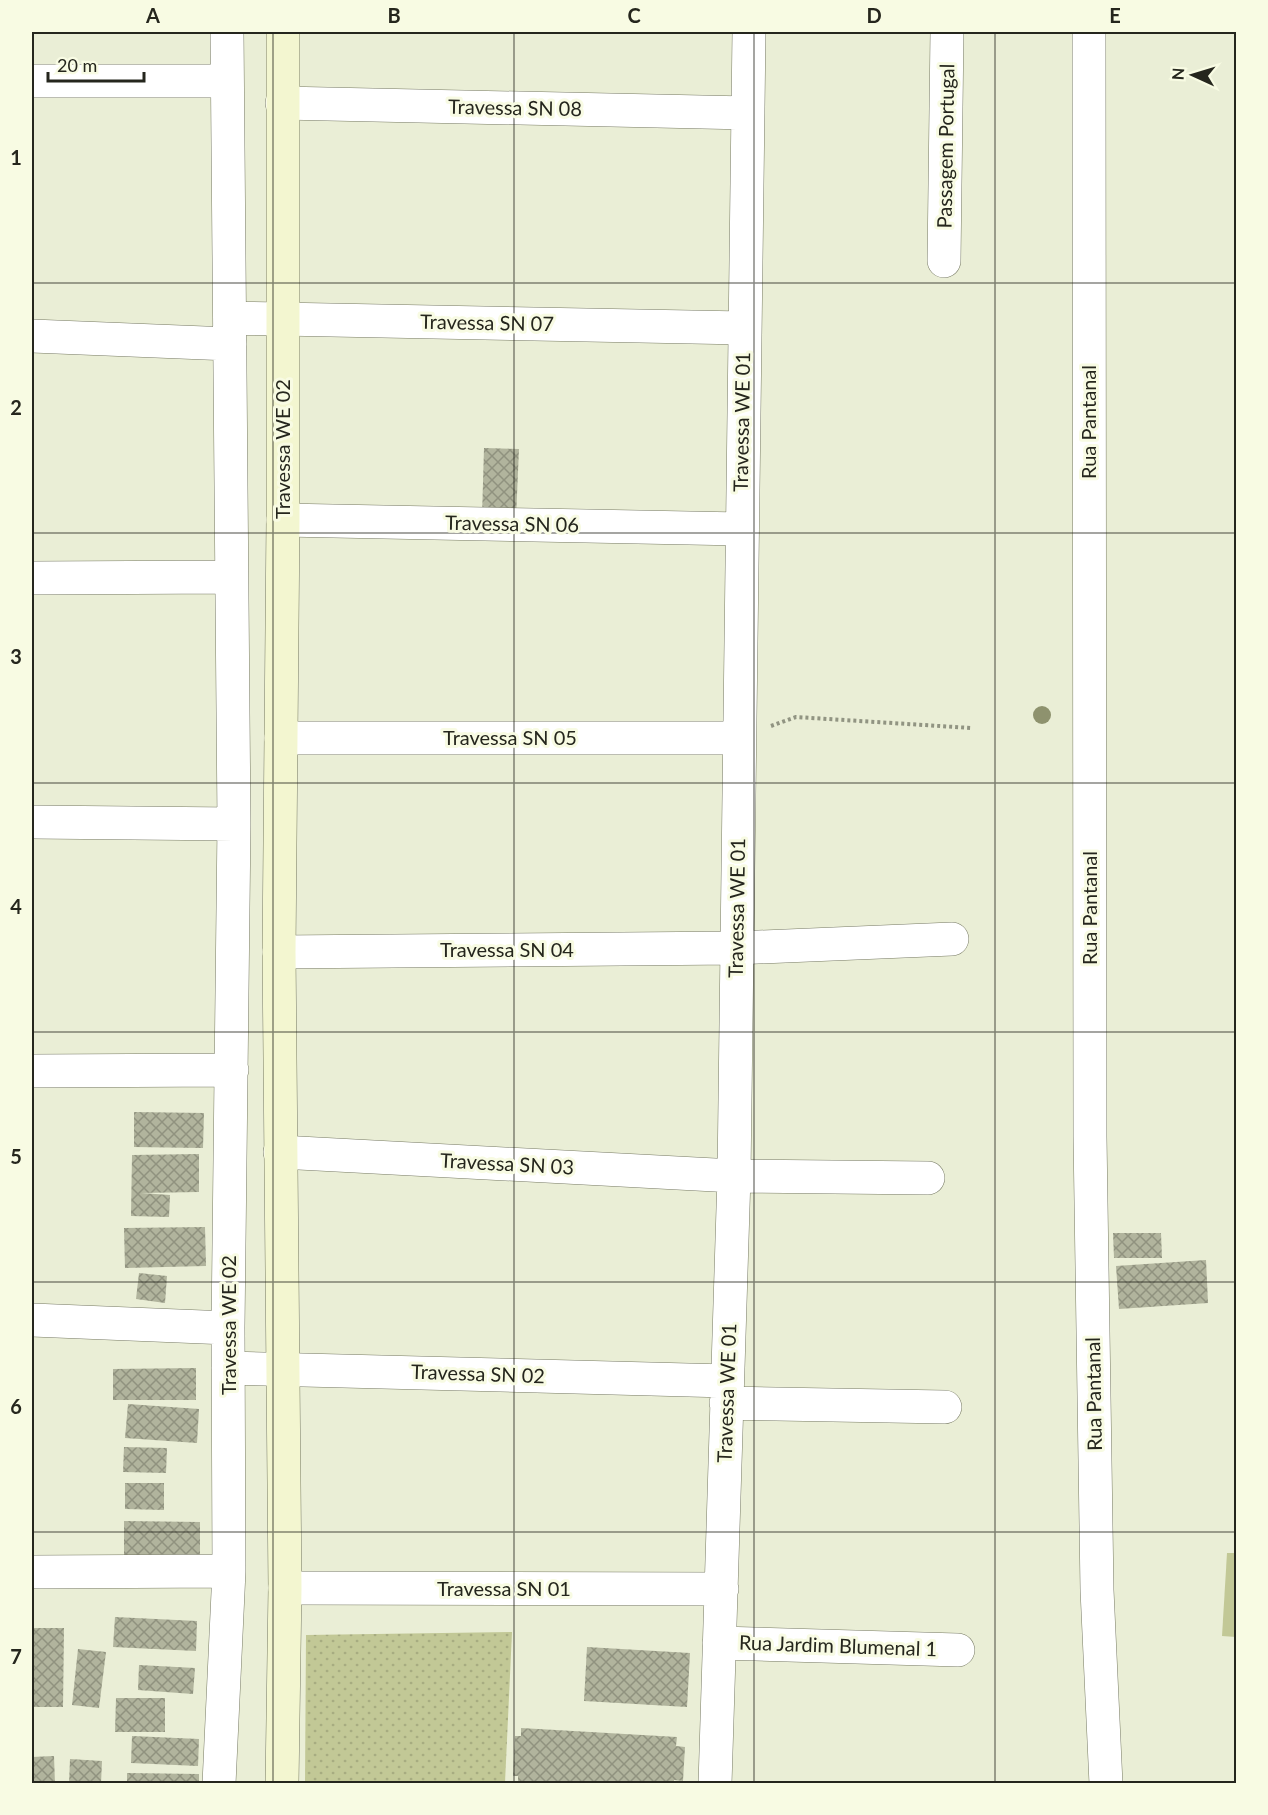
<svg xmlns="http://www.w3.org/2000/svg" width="1268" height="1815" font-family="Lato,sans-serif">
  <defs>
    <pattern id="park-dots" width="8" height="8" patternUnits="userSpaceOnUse" patternTransform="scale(1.5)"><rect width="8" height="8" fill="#c2c896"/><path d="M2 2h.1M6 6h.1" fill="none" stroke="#a7ac81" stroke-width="1.8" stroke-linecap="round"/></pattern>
    <pattern id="building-cross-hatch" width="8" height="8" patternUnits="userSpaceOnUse" patternTransform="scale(1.5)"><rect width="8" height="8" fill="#b1b49d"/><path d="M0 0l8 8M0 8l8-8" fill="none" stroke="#90927f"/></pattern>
  </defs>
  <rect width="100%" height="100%" fill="#eaeed6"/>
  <path fill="url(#park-dots)" d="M 512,1632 L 505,1783 L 305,1783 L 306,1635 Z"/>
  <path fill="#c2c896" d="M 1227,1553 L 1236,1553 L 1236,1637 L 1222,1636 Z"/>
  <path fill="url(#building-cross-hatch)" d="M 484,448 L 519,449 L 516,518 L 482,517 Z
    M 134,1112 L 204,1113 L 203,1148 L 134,1147 Z
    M 199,1154 L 199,1192 L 141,1193 L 170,1195 L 169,1217 L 131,1216 L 132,1155 Z
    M 205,1227 L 206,1266 L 125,1268 L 124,1228 Z
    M 1113,1233 L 1161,1233 L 1162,1258 L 1114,1258 Z
    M 1206,1260 L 1208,1303 L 1119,1309 L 1116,1266 Z
    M 139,1273 L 167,1276 L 165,1303 L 136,1299 Z
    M 196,1368 L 196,1400 L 113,1400 L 113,1369 Z
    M 128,1404 L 199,1409 L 197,1443 L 125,1438 Z
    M 124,1447 L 167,1448 L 166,1473 L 123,1472 Z
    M 125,1483 L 164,1483 L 164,1510 L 125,1509 Z
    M 124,1521 L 200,1522 L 200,1561 L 124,1560 Z
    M 115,1617 L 197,1621 L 196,1651 L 113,1647 Z
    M 32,1628 L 64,1628 L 63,1707 L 32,1707 Z
    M 587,1647 L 690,1653 L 687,1707 L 584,1701 Z
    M 78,1649 L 106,1652 L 99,1708 L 72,1705 Z
    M 139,1665 L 195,1668 L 193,1694 L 138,1690 Z
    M 116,1698 L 165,1698 L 165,1732 L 115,1732 Z
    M 521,1728 L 677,1737 L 676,1746 L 685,1747 L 683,1781 L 674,1780 L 674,1784 L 518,1784 L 518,1776 L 513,1776 L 515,1736 L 521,1736 Z
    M 132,1736 L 199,1739 L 198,1766 L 131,1763 Z
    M 54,1756 L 55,1784 L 32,1784 L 32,1757 Z
    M 70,1759 L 102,1761 L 101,1784 L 69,1784 Z
    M 127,1773 L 199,1774 L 199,1784 L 127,1784 Z"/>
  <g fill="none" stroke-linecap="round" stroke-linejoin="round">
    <g stroke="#787b65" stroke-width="34">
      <path id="street" d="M 1089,32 L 1090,1137 L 1097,1590 L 1106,1784
        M 32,81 L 226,81
        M 282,103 L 748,113
        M 944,261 L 947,32
        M 230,318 L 744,328
        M 32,336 L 230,344
        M 283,520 L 741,529
        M 32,578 L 231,577
        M 281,738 L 739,738
        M 32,822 L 234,824
        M 279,952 L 736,948 L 952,939
        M 32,1071 L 232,1070
        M 280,1152 L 734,1176 L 928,1178
        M 32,1320 L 228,1328
        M 228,1368 L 727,1381
        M 726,1403 L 945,1407
        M 32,1572 L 229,1571
        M 285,1588 L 722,1589
        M 719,1643 L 958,1650
        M 219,1784 L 229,1571 L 228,1328 L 234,824 L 227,32
        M 715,1784 L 734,1176 L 749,32"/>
    </g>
    <g stroke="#787b65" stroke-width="34">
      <path id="secondary" d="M 282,1784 L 285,1588 L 279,952 L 283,520 L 283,32"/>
    </g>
    <path stroke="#919482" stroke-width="4" stroke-dasharray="3 3" stroke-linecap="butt" d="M 771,726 L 796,717 L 971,728"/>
    <use href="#street" stroke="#fff" stroke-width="33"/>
    <use href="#secondary" stroke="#f3f6d0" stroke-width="33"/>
  </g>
  <circle fill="#8e926e" cx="1042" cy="715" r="9"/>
  <path fill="none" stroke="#25261d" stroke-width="1.5" stroke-opacity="0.55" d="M 273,32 L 273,1784M 514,32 L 514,1784M 754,32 L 754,1784M 995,32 L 995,1784M 32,283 L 1236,283M 32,533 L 1236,533M 32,783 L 1236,783M 32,1032 L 1236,1032M 32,1282 L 1236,1282M 32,1532 L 1236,1532"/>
  <g text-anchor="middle" stroke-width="6" stroke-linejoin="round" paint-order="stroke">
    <g font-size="20" fill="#25261d" stroke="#f8fbe3">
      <text transform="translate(515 108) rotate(1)" y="7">Travessa SN 08</text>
      <text transform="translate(946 146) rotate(-89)" y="7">Passagem Portugal</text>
      <text transform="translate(487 323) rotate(1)" y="7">Travessa SN 07</text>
      <text transform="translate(742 422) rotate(-89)" y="7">Travessa WE 01</text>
      <text transform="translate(1089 422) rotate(-90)" y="7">Rua Pantanal</text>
      <text transform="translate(283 449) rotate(-90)" y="7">Travessa WE 02</text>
      <text transform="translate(512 524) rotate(1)" y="7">Travessa SN 06</text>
      <text x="510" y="745">Travessa SN 05</text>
      <text transform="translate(737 908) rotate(-89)" y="7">Travessa WE 01</text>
      <text transform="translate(1090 908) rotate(-90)" y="7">Rua Pantanal</text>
      <text x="507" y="957">Travessa SN 04</text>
      <text transform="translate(507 1164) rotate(3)" y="7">Travessa SN 03</text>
      <text transform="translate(229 1325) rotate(-90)" y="7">Travessa WE 02</text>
      <text transform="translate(478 1374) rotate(2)" y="7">Travessa SN 02</text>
      <text transform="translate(727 1393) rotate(-88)" y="7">Travessa WE 01</text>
      <text transform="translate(1094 1394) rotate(-91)" y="7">Rua Pantanal</text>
      <text x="504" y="1596">Travessa SN 01</text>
      <text transform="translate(838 1646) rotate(2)" y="7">Rua Jardim Blumenal 1</text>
    </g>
  </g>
  <rect width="1268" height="1815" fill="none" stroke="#f8fbe3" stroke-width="66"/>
  <g transform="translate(1193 75) rotate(274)" stroke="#f8fbe3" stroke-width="4.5" paint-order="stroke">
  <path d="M0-4.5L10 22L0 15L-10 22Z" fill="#25261d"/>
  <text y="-9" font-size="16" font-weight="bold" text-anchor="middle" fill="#25261d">N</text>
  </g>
  <path d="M48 72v9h96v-9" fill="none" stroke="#25261d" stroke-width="3"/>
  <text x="57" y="72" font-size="18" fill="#25261d" stroke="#f8fbe3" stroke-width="4.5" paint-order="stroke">20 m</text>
  <rect x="33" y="33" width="1202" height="1749" fill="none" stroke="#25261d" stroke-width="2"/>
  <g font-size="20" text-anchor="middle" font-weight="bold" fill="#25261d">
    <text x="153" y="23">A</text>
    <text x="394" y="23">B</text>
    <text x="634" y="23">C</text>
    <text x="874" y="23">D</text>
    <text x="1115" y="23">E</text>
    <text x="16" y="165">1</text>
    <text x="16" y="415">2</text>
    <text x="16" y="664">3</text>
    <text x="16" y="914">4</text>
    <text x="16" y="1164">5</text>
    <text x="16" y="1414">6</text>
    <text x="16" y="1664">7</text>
  </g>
</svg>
